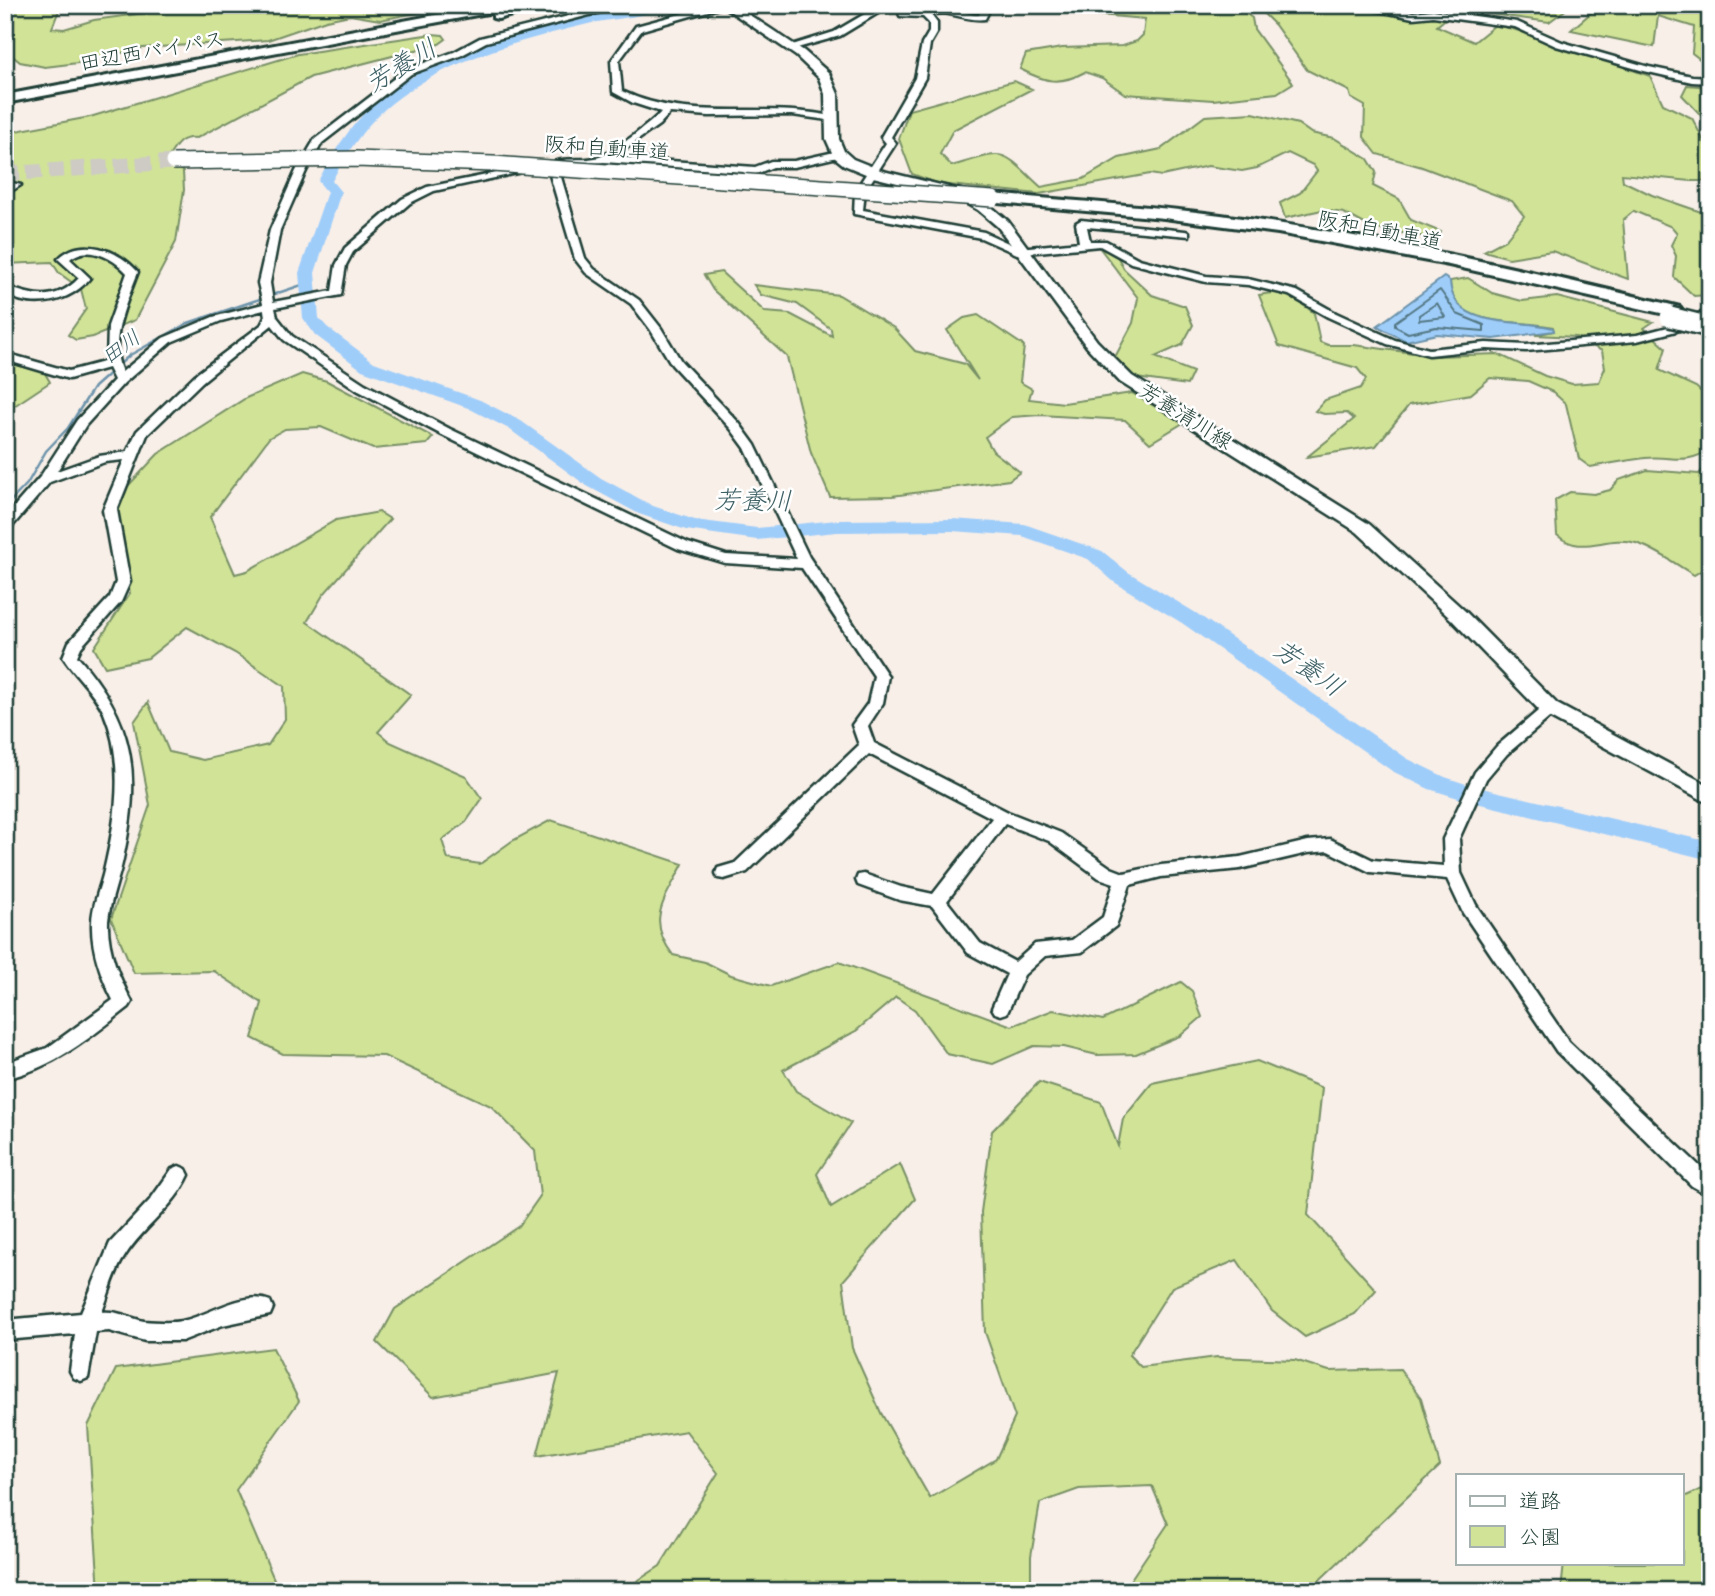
<svg xmlns="http://www.w3.org/2000/svg" width="1715" height="1596" font-family="Mali,'Klee One',sans-serif">
  <rect width="100%" height="100%" fill="#f8efe8"/>
  <filter id="ink" filterUnits="userSpaceOnUse"><feTurbulence type="fractalNoise" baseFrequency=".0143" numOctaves="2"/><feDisplacementMap in="SourceGraphic" scale="14" xChannelSelector="R" yChannelSelector="G"/><feConvolveMatrix kernelMatrix="1 2 1 2 8 2 1 2 1" color-interpolation-filters="sRGB"/></filter>
  <g filter="url(#ink)">
    <path fill="#d1e397" stroke="#789066" stroke-width="2" d="M 5,5 L 61,5 L 52,28 L 64,29 L 94,20 L 145,13 L 151,5 L 456,5 L 380,20 L 350,15 L 326,20 L 268,40 L 143,48 L 78,63 L 45,67 L 20,62 L 5,50 Z
      M 1030,5 L 1235,5 L 1252,18 L 1254,29 L 1293,83 L 1277,93 L 1213,100 L 1125,94 L 1102,78 L 1085,72 C 1059,86 1045,82 1020,69 L 1026,54 L 1062,48 L 1122,46 L 1137,41 L 1143,35 L 1145,19 L 1031,9 Z
      M 1255,5 L 1342,5 L 1361,12 L 1402,5 L 1462,5 L 1437,26 L 1474,42 L 1495,25 L 1513,29 L 1650,76 L 1663,104 L 1692,118 L 1710,153 L 1710,181 L 1691,181 L 1622,174 L 1623,181 L 1652,195 L 1710,215 L 1710,290 L 1707,295 L 1694,296 L 1674,277 L 1676,256 L 1671,245 L 1677,233 L 1672,227 L 1634,211 L 1623,220 L 1628,279 L 1552,251 L 1509,258 L 1484,251 L 1505,240 L 1524,216 L 1512,201 L 1422,167 L 1377,154 L 1364,137 L 1365,106 L 1351,98 L 1349,91 L 1307,70 L 1275,25 Z
      M 1495,5 L 1572,5 L 1549,22 L 1491,14 Z
      M 1600,5 L 1710,5 L 1710,62 L 1701,60 L 1692,53 L 1694,27 L 1658,16 L 1654,47 L 1571,30 Z
      M 432,34 L 443,35 L 446,39 L 439,44 L 311,77 L 197,138 C 181,136 176,145 168,158 L 183,172 L 184,190 L 176,242 L 135,320 L 93,337 L 76,340 L 68,335 L 86,309 L 81,289 L 59,273 L 52,262 L 5,264 L 5,133 L 90,117 L 298,54 Z
      M 1014,81 L 1032,89 L 953,130 L 940,154 L 952,166 C 1008,150 998,147 1041,187 L 1083,179 L 1119,158 L 1161,149 L 1205,116 L 1253,113 L 1298,124 L 1311,133 L 1334,138 L 1368,159 L 1376,172 L 1373,186 L 1399,199 L 1411,220 L 1441,232 L 1438,239 L 1372,228 L 1344,213 L 1322,210 L 1285,218 L 1280,203 L 1300,193 L 1317,171 L 1313,165 L 1288,153 L 1257,168 L 1242,171 L 1208,166 L 1162,176 L 1150,174 L 1039,194 L 939,184 L 912,174 L 899,139 L 909,110 Z
      M 1687,85 L 1710,87 L 1710,125 L 1682,95 Z
      M 1099,247 L 1116,254 L 1124,269 L 1152,295 L 1185,306 L 1193,325 L 1182,345 L 1155,357 L 1193,372 L 1187,385 L 1136,378 L 1114,359 L 1133,323 L 1138,298 Z
      M 721,272 L 765,312 L 790,314 L 832,336 L 831,329 L 797,304 L 761,295 L 754,285 L 839,295 L 894,328 L 915,351 L 965,364 L 978,380 L 947,330 L 964,318 L 978,315 L 1024,346 L 1020,382 L 1032,389 L 1029,399 L 1064,403 L 1132,393 L 1183,423 L 1150,443 L 1125,420 L 1040,415 L 1012,417 L 985,437 L 993,451 L 1020,472 L 1009,480 L 892,496 L 830,497 L 811,453 L 787,357 L 713,290 L 704,275 Z
      M 1468,278 L 1492,293 L 1522,301 L 1557,297 L 1653,322 L 1644,328 L 1666,348 L 1659,370 L 1696,387 L 1710,400 L 1710,449 C 1686,466 1671,455 1645,458 C 1627,460 1608,464 1590,467 L 1579,459 L 1566,404 L 1553,392 L 1528,381 L 1490,378 L 1471,394 L 1409,405 L 1376,446 L 1307,457 L 1354,419 L 1347,413 L 1324,414 L 1315,411 L 1325,400 L 1361,388 L 1366,379 L 1357,368 L 1279,346 L 1259,295 C 1287,289 1291,296 1314,313 L 1320,342 L 1328,345 L 1354,345 L 1435,356 L 1498,354 L 1545,376 L 1572,384 L 1599,382 L 1605,368 L 1602,351 L 1576,337 L 1535,335 L 1554,331 L 1553,327 C 1520,318 1452,331 1450,281 Z
      M 28,363 L 43,370 L 50,382 L 5,412 L 5,365 Z
      M 302,374 L 327,381 L 433,437 L 427,444 L 373,449 L 321,427 L 285,429 L 269,438 L 210,517 L 235,574 L 247,571 L 336,520 L 379,512 L 390,519 L 323,595 L 307,622 L 411,695 L 378,732 L 390,742 L 466,776 L 482,799 L 466,822 L 442,840 L 448,859 L 480,864 L 512,841 L 551,820 L 683,864 C 665,900 645,919 673,955 L 705,962 L 731,975 L 771,986 L 839,962 L 1012,1026 L 1053,1010 L 1103,1020 L 1181,982 L 1192,991 L 1202,1017 L 1180,1036 L 1136,1054 L 1097,1055 L 1064,1047 L 1034,1046 L 993,1064 L 947,1054 L 915,1010 L 896,997 L 856,1031 L 783,1070 L 796,1091 L 851,1123 L 817,1174 L 831,1207 L 900,1164 L 915,1199 L 843,1281 L 852,1348 L 881,1413 L 930,1498 L 996,1459 L 1015,1417 L 985,1332 L 981,1212 L 992,1131 L 1039,1082 L 1101,1102 L 1118,1146 L 1123,1119 L 1152,1083 L 1257,1061 L 1322,1088 L 1308,1215 L 1376,1290 L 1355,1314 L 1305,1337 L 1272,1311 L 1237,1260 L 1172,1287 L 1129,1355 L 1141,1367 L 1217,1357 L 1295,1360 L 1329,1371 L 1400,1369 L 1421,1398 L 1440,1466 L 1308,1591 L 1123,1591 L 1168,1524 L 1152,1486 L 1079,1489 L 1040,1503 L 1031,1556 L 1031,1591 L 622,1591 L 660,1566 L 718,1473 L 686,1431 L 537,1456 L 559,1373 L 433,1397 L 377,1342 L 395,1309 L 519,1226 L 540,1196 L 535,1151 L 491,1106 L 384,1056 L 283,1054 L 252,1038 L 262,1003 L 214,971 L 134,973 L 111,919 L 150,805 L 134,722 L 148,702 L 169,752 L 203,760 L 268,745 L 285,719 L 284,686 L 235,653 L 187,627 L 148,658 L 105,667 L 94,648 L 130,593 L 112,503 L 158,454 L 246,398 Z
      M 1710,462 L 1710,565 L 1694,575 C 1675,564 1656,549 1636,543 C 1606,534 1582,557 1557,535 L 1555,500 L 1570,492 L 1594,494 L 1610,490 L 1619,480 L 1647,470 L 1699,474 Z
      M 273,1348 L 299,1401 L 236,1490 L 279,1591 L 99,1591 L 88,1426 L 116,1369 Z
      M 1710,1485 L 1710,1591 L 1561,1591 L 1564,1563 L 1682,1563 L 1682,1498 Z"/>
    <path fill="#9fcdfa" stroke="#6c93ab" stroke-width="2" d="M 1444,277 L 1450,281 C 1452,331 1520,318 1553,328 L 1554,331 L 1494,339 L 1437,334 L 1406,341 L 1377,326 Z"/>
    <g fill="none" stroke-linecap="round" stroke-linejoin="round">
      <path stroke="#527783" stroke-width="2" d="M 1440,290 L 1457,314 L 1484,325 L 1484,331 L 1436,327 L 1408,333 L 1395,326 L 1395,322 Z
        M 1437,303 L 1445,317 L 1419,320 L 1419,315 Z"/>
      <path stroke="#6c93ab" stroke-width="2.5" d="M 5,507 L 27,484 L 46,451 L 68,428 L 94,387 L 130,355 L 188,323 L 308,283"/>
      <path fill="#9fcdfa" fill-rule="evenodd" d="M 643,5 L 669,5 C 655,16 611,19 592,23 C 522,40 442,60 386,108 C 363,128 346,154 332,181 L 341,192 L 315,273 L 319,318 L 327,327 L 374,362 L 480,400 L 521,421 L 601,478 L 653,506 L 695,520 L 757,528 L 837,520 L 952,519 L 1024,524 L 1102,551 L 1128,572 L 1196,613 L 1408,759 L 1445,777 L 1469,785 L 1710,842 L 1710,860 L 1468,801 L 1429,789 L 1392,771 L 1182,623 L 1114,582 L 1088,559 L 1022,536 L 952,531 L 837,532 L 757,540 L 686,530 L 639,514 L 587,486 L 509,429 L 468,408 L 362,370 L 315,335 L 303,318 L 299,273 L 327,192 L 318,181 C 333,153 350,125 374,104 C 437,47 561,21 643,5 Z"/>
      <path stroke="#cdcbc4" stroke-width="15" stroke-dasharray="15 7" stroke-linecap="butt" d="M 5,174 L 173,162"/>
      <g stroke="#1f3d34" stroke-width="5">
        <path id="minor" d="M 613,5 L 628,5 L 486,42 L 460,56 L 411,74 L 322,143 L 306,171 L 280,230 L 270,283 L 273,302 L 332,291 L 336,265 L 345,248 L 402,199 L 427,187 L 531,166 L 536,169 L 434,191 L 410,203 L 353,252 L 346,265 L 341,295 L 275,308 L 277,317 L 292,336 L 365,384 L 450,429 L 688,543 L 726,555 L 797,559 L 745,448 L 731,429 L 672,365 L 650,329 L 631,304 L 586,273 L 575,259 L 547,165 C 562,155 585,163 602,156 C 617,149 650,124 661,112 L 633,103 L 613,92 L 611,61 L 636,26 L 714,5 L 729,5 L 642,30 L 619,61 L 622,91 C 690,124 764,100 835,117 L 835,121 L 792,115 L 709,116 L 670,113 L 659,125 L 614,157 L 755,167 L 771,161 L 794,161 L 839,151 L 844,154 L 842,156 L 794,167 L 773,167 L 746,178 L 741,175 L 744,172 L 604,162 L 558,167 L 585,258 L 594,269 L 639,300 L 661,328 L 681,361 L 739,423 L 755,445 L 809,557 L 888,676 L 883,703 L 868,726 L 874,743 L 1008,812 L 1061,833 L 1111,868 L 1124,873 L 1161,865 L 1240,857 L 1308,841 L 1330,839 L 1373,860 L 1444,866 L 1443,839 L 1475,772 L 1497,746 L 1545,705 L 1555,705 L 1557,709 L 1555,713 L 1507,754 L 1486,779 L 1459,839 L 1461,873 L 1476,905 L 1569,1042 L 1710,1176 L 1710,1196 L 1692,1186 L 1557,1052 L 1463,913 L 1447,879 L 1370,872 L 1328,851 L 1308,853 L 1240,869 L 1161,877 L 1130,885 L 1116,926 L 1082,952 L 1045,956 L 1024,975 L 1007,1013 L 1001,1015 L 995,1013 L 992,1008 L 1007,974 L 968,953 L 932,906 L 899,900 L 858,885 L 856,880 L 858,875 L 864,874 L 901,887 L 933,894 L 992,818 L 869,754 L 747,872 L 724,879 L 718,878 L 716,873 L 718,868 L 735,863 L 859,745 L 852,725 L 868,703 L 874,676 L 802,568 L 725,563 L 678,549 L 442,435 L 357,390 L 284,340 L 272,325 L 203,381 L 147,435 L 117,510 L 130,582 L 121,602 L 81,647 L 77,656 C 136,722 141,775 123,859 C 119,879 110,900 108,921 C 107,950 119,977 132,1002 L 129,1007 C 90,1038 55,1067 5,1079 L 5,1063 L 47,1048 L 113,1000 C 101,976 91,950 92,923 C 92,906 100,888 104,871 C 116,820 125,763 104,713 C 94,691 76,677 63,657 L 69,642 L 110,597 L 116,582 L 103,510 L 124,460 L 105,462 L 50,482 L 10,529 L 5,530 L 5,517 L 40,477 L 77,420 L 114,380 L 108,368 L 69,379 L 5,360 L 5,353 L 69,371 L 107,361 L 108,326 L 127,273 C 113,258 88,244 70,259 L 90,278 C 70,303 33,310 5,294 L 5,286 C 33,296 55,303 79,278 L 58,259 C 81,235 119,250 138,272 C 127,302 108,340 122,372 L 163,338 L 213,317 L 263,304 L 258,283 L 270,230 L 296,171 L 315,139 L 405,70 L 454,52 L 480,38 ZM 264,310 L 265,317 L 261,325 L 195,375 L 137,431 L 127,452 L 99,456 L 57,471 L 86,425 L 124,383 L 171,342 L 221,321 ZM 1005,824 L 1049,841 L 1099,878 L 1114,883 L 1103,917 L 1072,940 L 1035,944 L 1015,962 L 980,943 L 947,901 Z
          M 880,5 L 891,5 L 840,36 L 790,50 L 786,47 L 834,32 Z
          M 896,5 L 904,5 L 908,13 L 921,12 L 938,7 L 975,15 L 979,15 L 984,5 L 992,5 L 985,19 C 967,22 948,9 931,15 L 937,23 L 937,32 L 930,44 L 925,78 L 891,137 L 896,143 L 865,191 L 863,210 L 984,232 L 1019,248 L 1079,242 L 1076,223 L 1081,220 L 1185,231 L 1189,232 L 1189,236 L 1087,227 L 1090,241 L 1106,241 L 1139,259 L 1206,276 L 1248,279 L 1297,291 L 1336,313 L 1395,340 L 1429,349 L 1486,343 L 1526,345 L 1637,335 L 1672,326 L 1682,319 L 1710,310 L 1710,317 L 1690,323 L 1680,330 L 1637,341 L 1526,351 L 1486,349 L 1429,355 L 1387,344 L 1328,317 L 1289,295 L 1248,285 L 1206,282 L 1154,269 L 1131,263 L 1100,246 L 1017,254 L 981,238 L 854,214 L 855,191 L 886,143 L 881,137 L 915,78 L 922,44 L 929,32 L 929,23 L 923,17 L 900,16 Z
          M 1350,5 L 1371,5 L 1413,12 L 1433,10 L 1517,22 L 1562,42 L 1649,67 L 1692,76 L 1710,77 L 1710,83 L 1692,82 L 1644,71 L 1556,46 L 1515,27 L 1433,16 L 1413,18 Z
          M 12,183 L 21,185 L 5,195 L 5,187 Z
          M 179,1166 L 186,1169 L 189,1175 C 174,1208 143,1227 125,1256 C 114,1272 109,1294 102,1312 C 116,1310 130,1318 144,1321 C 155,1322 171,1323 182,1321 C 208,1316 243,1290 270,1301 L 273,1308 L 270,1315 L 223,1325 L 182,1341 L 145,1341 L 109,1331 L 96,1332 L 88,1378 L 81,1381 L 74,1378 L 70,1371 L 75,1334 L 5,1340 L 5,1320 L 81,1313 L 110,1243 L 150,1200 L 172,1169 Z"/>
      </g>
      <g stroke="#1f3d34" stroke-width="5">
        <path id="major" d="M 721,5 L 734,5 L 771,29 L 804,51 L 829,73 L 838,94 L 839,139 L 844,151 L 853,159 L 883,171 L 965,191 L 988,204 L 1008,221 L 1097,341 L 1132,376 L 1369,524 L 1465,611 L 1557,704 L 1710,786 L 1710,804 L 1543,714 L 1451,619 L 1357,532 L 1120,382 L 1087,347 L 998,227 L 978,210 L 955,197 L 873,177 L 844,165 L 834,157 L 826,139 L 825,94 L 819,78 L 796,56 Z"/>
      </g>
      <g stroke="#1f3d34" stroke-width="6">
        <path id="highway" d="M 489,5 L 548,5 L 498,19 L 493,18 L 493,12 L 5,103 L 5,95 Z
          M 993,194 C 1069,201 1145,205 1221,215 C 1376,236 1529,270 1680,307 L 1683,311 L 1674,316 L 1449,265 L 1278,233 L 1164,218 L 987,202 L 985,199 Z"/>
      </g>
      <use href="#minor" fill="#fff" fill-rule="evenodd"/>
      <use href="#major" fill="#fff" fill-rule="evenodd"/>
      <use href="#highway" fill="#fff" fill-rule="evenodd"/>
      <g stroke="#1f3d34" stroke-width="18" stroke-linecap="butt">
        <path id="highway-bridge-far1" d="M 173,162 L 356,159 L 493,164 L 993,199"/>
      </g>
      <g stroke="#1f3d34" stroke-width="24" stroke-linecap="butt">
        <path id="highway-bridge" d="M 1670,317 L 1710,327"/>
      </g>
      <use href="#highway-bridge-far1" stroke="#fff" stroke-width="15"/>
      <use href="#highway-bridge" stroke="#fff" stroke-width="19"/>
    </g>
  </g>
  <g text-anchor="middle" stroke-width="5" stroke-linejoin="round" paint-order="stroke">
    <g font-size="21" fill="#1f3d34" stroke="#fff">
      <text transform="translate(152 51) rotate(-10)" y="7">田辺西バイパス</text>
      <text transform="translate(607 148) rotate(4)" y="7">阪和自動車道</text>
      <text transform="translate(1380 230) rotate(11)" y="7">阪和自動車道</text>
      <text transform="translate(1186 416) rotate(32)" y="7">芳養清川線</text>
    </g>
    <g font-size="21" font-style="italic" fill="#3f6166" stroke="#fff">
      <text transform="translate(121 347) rotate(-36)" y="7">田川</text>
    </g>
    <g font-size="26" font-style="italic" fill="#3f6166" stroke="#fff">
      <text transform="translate(401 65) rotate(-31)" y="9">芳養川</text>
      <text transform="translate(753 500) rotate(1)" y="9">芳養川</text>
      <text transform="translate(1309 668) rotate(35)" y="9">芳養川</text>
    </g>
  </g>
  <rect width="1715" height="1596" fill="none" stroke="#fff" stroke-width="28"/>
  <rect x="14" y="14" width="1687" height="1568" fill="none" stroke="#1f3d34" stroke-width="2.5" filter="url(#ink)"/>
  <rect x="1456" y="1474" width="228" height="91" fill="#ffffff" stroke="#a5b1ae" stroke-width="2"/>
  <rect x="1470" y="1496" width="35" height="10" fill="#ffffff" stroke="#a5b1ae" stroke-width="2"/>
  <text x="1519" y="1508" font-size="21" fill="#1f3d34">道路</text>
  <rect x="1470" y="1526" width="35" height="21" fill="#d1e397" stroke="#a5b1ae" stroke-width="2"/>
  <text x="1519" y="1544" font-size="21" fill="#1f3d34">公園</text>
</svg>
